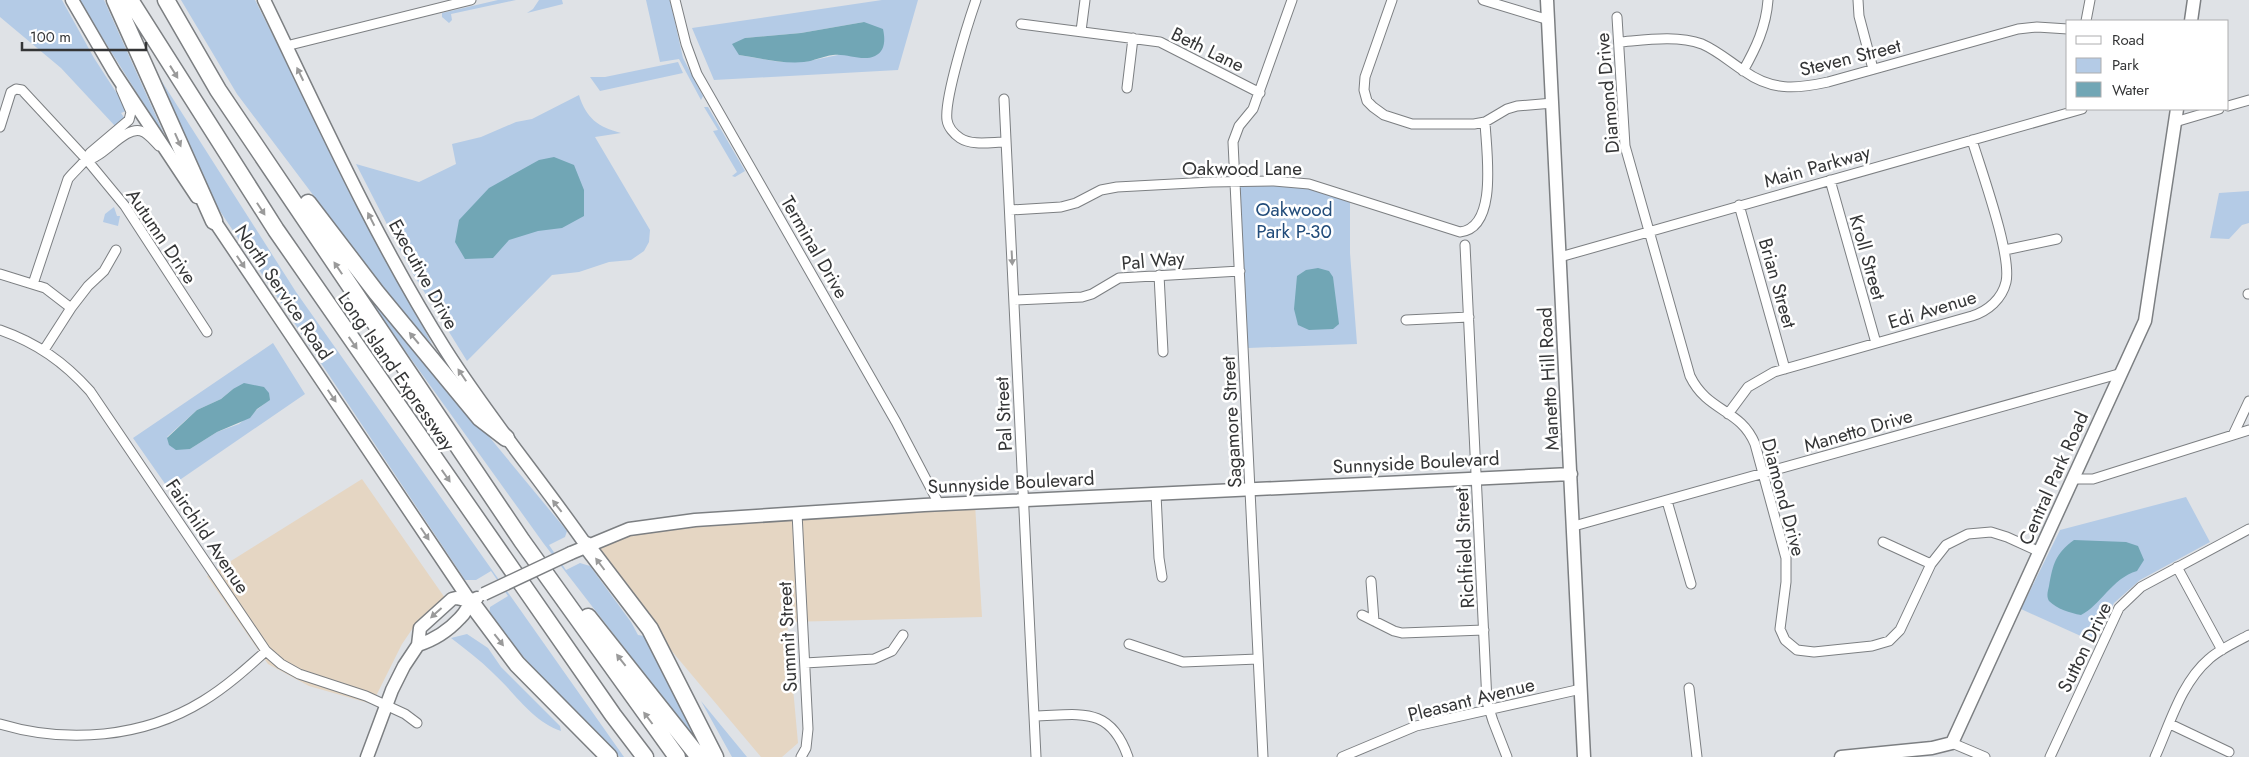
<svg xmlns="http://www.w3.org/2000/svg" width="2249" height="757" font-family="Jost,sans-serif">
  <rect width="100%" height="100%" fill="#dfe2e6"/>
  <path fill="#e5d6c3" d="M 362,479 L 445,598 L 417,622 L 402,644 L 372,704 L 309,686 L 268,664 L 207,576 Z
    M 975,504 L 982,617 L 787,622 L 798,743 L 782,757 L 761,757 L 654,630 L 587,542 L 631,527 Z"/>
  <path fill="#b4cbe6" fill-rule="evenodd" d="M 0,0 L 62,0 L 94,58 L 125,106 L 126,111 L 121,113 L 125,119 L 115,126 L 61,68 L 0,17 Z
    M 79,0 L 104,0 L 164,134 L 163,135 Z
    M 181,0 L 255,0 L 359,207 L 432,344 L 408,321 L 237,94 Z
    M 498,0 L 516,0 L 451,14 L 452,20 L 449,23 L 442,17 L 442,13 Z
    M 539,0 L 562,0 L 563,4 L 527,13 L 533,9 Z
    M 646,0 L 670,0 L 683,58 L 703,96 L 701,100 L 679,59 L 660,62 Z
    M 882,0 L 918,0 L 898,70 L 714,80 L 692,28 ZM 864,22 L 838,55 L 804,62 L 780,62 L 739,55 L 745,38 L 801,33 Z
    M 138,44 L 296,292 L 624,757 L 620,757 L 552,690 L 489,617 L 490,607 L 508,596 L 491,571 L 476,580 L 465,580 L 210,196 Z
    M 678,62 L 683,73 L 600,91 L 590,77 L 605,77 Z
    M 579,95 C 586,118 598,127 621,133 L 595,137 L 650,230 L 649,242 L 644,251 L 631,260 L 609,262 L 579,272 L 552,275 L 467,361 L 410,269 L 356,164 L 419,182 L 456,164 L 452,144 L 481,137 L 516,122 L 532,119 Z
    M 704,107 L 708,107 L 745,171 L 735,177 L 732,176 L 737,172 L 713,131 L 718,130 Z
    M 1238,185 L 1308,186 L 1350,202 L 1350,253 L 1357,344 L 1248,348 Z
    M 2249,191 L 2249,223 L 2242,225 L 2229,239 L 2210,238 L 2219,193 Z
    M 114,207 L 117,216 L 120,216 L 118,226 L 103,222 L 105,214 Z
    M 345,267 L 419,352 L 567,531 L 565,537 L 549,545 L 566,570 L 580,563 L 590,566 L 631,622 L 638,635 L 644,636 L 661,665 L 698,739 L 696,741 L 544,544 Z
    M 273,343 L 305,394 L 168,488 L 133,438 ZM 233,389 L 269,400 L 239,424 L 217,432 L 190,449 L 167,437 L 197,410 L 221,399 Z
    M 2186,497 L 2210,542 L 2140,580 L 2114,603 L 2094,642 L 2021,609 L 2060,530 Z
    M 467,634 L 488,648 L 501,667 L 560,726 L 561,731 C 532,721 515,693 493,673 C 480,660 465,649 451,638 Z
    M 701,701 L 747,757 L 732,757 Z"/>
  <path fill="#71a6b5" d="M 864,22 L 883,29 C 885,38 886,51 875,56 C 862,62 847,53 833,55 C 823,56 814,61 804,62 C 782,64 760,58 739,55 L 732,44 L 745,38 L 801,33 Z
    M 554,157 L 574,165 L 584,190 L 584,216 L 562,228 L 538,231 L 509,240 L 493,258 L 465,259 L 455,242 L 459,220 L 489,188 L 539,160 Z
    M 1318,268 L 1329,271 L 1333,277 L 1339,324 L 1333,329 L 1309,330 L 1298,325 L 1294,309 L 1297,276 L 1306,270 Z
    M 244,383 L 264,387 L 269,393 L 270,400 L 257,409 L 250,418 L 217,432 L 190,449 L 176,450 L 169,445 L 167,438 L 197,410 L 221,399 L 233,389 Z
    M 2074,540 L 2126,542 L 2138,546 L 2144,560 L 2137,571 C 2112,578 2100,606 2081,615 C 2070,613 2057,609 2049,601 C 2046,596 2048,591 2049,586 C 2053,564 2055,554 2074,540 Z"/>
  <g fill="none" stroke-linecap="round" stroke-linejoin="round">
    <g stroke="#7c7f82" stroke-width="11">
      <path id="street" d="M 675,0 L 686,44 L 697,74 L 896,422 L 939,504
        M 976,0 C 968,23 944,99 947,120 C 948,127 954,134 960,138 C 972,146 992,142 1006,142
        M 1392,0 L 1365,77 L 1364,90 L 1367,101 L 1373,107 L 1384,115 L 1412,124 L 1474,124 L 1485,122 L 1507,109 L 1517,106 L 1553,103
        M 1483,0 L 1549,20
        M 1858,0 L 1859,16 L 1873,69
        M 1617,17 L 1625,146 L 1690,376 C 1708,413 1740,408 1755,444 L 1786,558 L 1786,582 L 1780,629 L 1785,640 L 1797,650 L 1814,652 L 1872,646 L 1889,641 L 1900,630 L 1931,564 L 1946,545 L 1968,534 L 1991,532 L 2007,537 L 2040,552
        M 2086,21 L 2090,0
        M 1021,24 L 1160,42 L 1260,93
        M 1081,31 L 1085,0
        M 1619,42 C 1645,40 1677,35 1702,44 C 1718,51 1730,62 1744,71 C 1772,91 1796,89 1828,82 L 2018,29 L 2037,27 L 2068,29
        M 286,46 L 471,0
        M 1743,71 C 1756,48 1766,27 1768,0
        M 1127,88 L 1133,38
        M 1004,99 L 1036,757
        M 2228,106 L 2249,100
        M 2175,122 L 2219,109
        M 0,127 L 11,92 L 16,89 L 22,90 L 87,160 L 125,206 L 207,332
        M 87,160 C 104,157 125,126 141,131 C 148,133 154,141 159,146
        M 1830,180 L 1876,343
        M 1739,205 L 1785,369
        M 1010,210 L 1061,207 L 1076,203 L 1101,190 L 1117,187 L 1211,182 L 1274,181 L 1309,184 L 1460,232 C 1499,228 1486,149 1485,122
        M 1465,245 L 1487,702 L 1493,721 L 1507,757
        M 2005,250 L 2057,239
        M 1560,257 L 2082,109
        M 0,274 L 45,288 L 71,308
        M 1159,275 L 1163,352
        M 33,284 L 68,179 C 75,170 85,163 90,153 L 129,120 L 131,112 L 121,89
        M 2248,294 L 2249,294
        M 1014,300 L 1082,297 L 1092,294 L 1119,278 L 1240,271
        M 1406,320 L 1469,317
        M 0,330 C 37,343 64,362 90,391 L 266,651 L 281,664 L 299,674 L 366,696 L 405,714 L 417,723
        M 44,350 L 71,308 L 88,286 L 104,271 L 116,250
        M 1728,414 L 1748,387 L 1774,372 L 1972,316 C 1988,311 2002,299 2006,282 C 2012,255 1981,170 1972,140
        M 2233,435 L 2249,401
        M 2074,479 L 2093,479 L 2249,430
        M 1156,494 L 1159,558 L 1162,577
        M 1667,501 L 1691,584
        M 797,513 L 808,729 L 806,748 L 801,757
        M 1574,526 L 2122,373
        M 1883,542 L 1931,564
        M 2177,567 L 2222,650
        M 1371,581 L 1374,621
        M 1362,615 L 1394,631 L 1402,633 L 1484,630
        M 1129,644 L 1183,662 L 1258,659
        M 805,663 L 874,659 L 892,651 L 903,635
        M 1689,688 L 1697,757
        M 1034,716 C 1080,715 1110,705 1128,757
        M 0,724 C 67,744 143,738 203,701 C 226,687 246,669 266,651
        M 2170,724 L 2229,752
        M 1952,743 L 1985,757
        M 1263,757 L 1233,142 L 1239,126 L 1253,109 L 1292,0
        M 1342,757 L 1416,726 L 1581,689
        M 2050,757 L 2119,608 L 2141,587 L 2249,529
        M 2155,757 C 2170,724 2181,683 2209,659 C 2220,649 2236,642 2249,635"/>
    </g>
    <g stroke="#7c7f82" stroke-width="15">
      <path id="secondary" d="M 72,0 L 114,72 L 197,197
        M 264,0 C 321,118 375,238 445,349 C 488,417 540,479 586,545
        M 1547,0 L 1584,757
        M 2191,21 L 2194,0
        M 209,213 L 470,601
        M 571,553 L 629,529 L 695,520 L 924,505 L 1571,474
        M 418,645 C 434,640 448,631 460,618 C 468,611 467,603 477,598
        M 367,757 L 392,690 L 404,666 L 418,645 L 420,628 L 452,599 L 456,598 L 470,601
        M 1841,757 L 1932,748 L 1952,743 L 2145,321 L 2177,109"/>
    </g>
    <g stroke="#7c7f82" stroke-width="19">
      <path id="highway" d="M 115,0 L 214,221
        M 130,0 L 276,230 L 613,715 L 645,757
        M 166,0 L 218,90 L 522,541 L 677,757
        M 308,203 L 376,292 L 480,418 L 506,438
        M 586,545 L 650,629 L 715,757
        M 470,601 L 517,664 L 609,757
        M 588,617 L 699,757"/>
    </g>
    <use href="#street" stroke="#fff" stroke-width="9"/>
    <use href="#secondary" stroke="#fff" stroke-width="12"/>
    <use href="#highway" stroke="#fff" stroke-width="16"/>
    <g stroke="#7c7f82" stroke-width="15" stroke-linecap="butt">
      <path id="secondary-bridge" d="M 484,594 L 571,553"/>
    </g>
    <use href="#secondary-bridge" stroke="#fff" stroke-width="12"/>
  </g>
  <defs><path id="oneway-solid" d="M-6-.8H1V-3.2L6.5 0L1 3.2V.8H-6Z" transform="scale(1.25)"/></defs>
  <g fill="#9a9a9a">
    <use href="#oneway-solid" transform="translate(174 72) rotate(58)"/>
    <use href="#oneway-solid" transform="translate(300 74) rotate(-116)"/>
    <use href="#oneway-solid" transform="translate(178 140) rotate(66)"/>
    <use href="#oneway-solid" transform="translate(261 209) rotate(57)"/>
    <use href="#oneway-solid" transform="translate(371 219) rotate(-117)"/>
    <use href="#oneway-solid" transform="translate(1012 258) rotate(87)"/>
    <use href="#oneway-solid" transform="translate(241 262) rotate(56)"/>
    <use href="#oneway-solid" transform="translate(338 268) rotate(-124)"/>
    <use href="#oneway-solid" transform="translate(414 338) rotate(-130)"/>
    <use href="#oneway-solid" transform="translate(353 343) rotate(55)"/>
    <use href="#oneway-solid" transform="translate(462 375) rotate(-124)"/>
    <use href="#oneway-solid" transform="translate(332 396) rotate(56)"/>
    <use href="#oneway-solid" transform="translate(446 476) rotate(55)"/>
    <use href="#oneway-solid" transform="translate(557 506) rotate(-128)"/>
    <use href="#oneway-solid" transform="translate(425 534) rotate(56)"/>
    <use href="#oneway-solid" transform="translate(600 564) rotate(-127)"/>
    <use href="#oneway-solid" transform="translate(436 613) rotate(138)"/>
    <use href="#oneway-solid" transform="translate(499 640) rotate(52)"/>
    <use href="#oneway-solid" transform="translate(621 660) rotate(-128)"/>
    <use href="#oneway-solid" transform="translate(648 718) rotate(-127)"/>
  </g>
  <g text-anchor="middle" stroke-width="5" stroke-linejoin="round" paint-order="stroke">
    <g font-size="19" fill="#343536" stroke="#fff">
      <text transform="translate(1208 49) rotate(26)" y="7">Beth Lane</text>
      <text transform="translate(1850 57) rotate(-14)" y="7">Steven Street</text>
      <text transform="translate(1607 93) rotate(-95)" y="7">Diamond Drive</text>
      <text transform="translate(1817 166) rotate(-16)" y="7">Main Parkway</text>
      <text x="1242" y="175">Oakwood Lane</text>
      <text transform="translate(162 236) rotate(56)" y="7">Autumn Drive</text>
      <text transform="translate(815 247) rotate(60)" y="7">Terminal Drive</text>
      <text transform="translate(1868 257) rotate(74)" y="7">Kroll Street</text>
      <text transform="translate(1153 260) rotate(-5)" y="7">Pal Way</text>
      <text transform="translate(424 274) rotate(61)" y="7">Executive Drive</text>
      <text transform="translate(1778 283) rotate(74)" y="7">Brian Street</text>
      <text transform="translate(284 292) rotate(56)" y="7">North Service Road</text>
      <text transform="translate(1932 309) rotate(-17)" y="7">Edi Avenue</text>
      <text transform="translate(397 371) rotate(55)" y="7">Long Island Expressway</text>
      <text transform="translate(1548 379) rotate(-93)" y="7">Manetto Hill Road</text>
      <text transform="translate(1003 414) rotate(-93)" y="7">Pal Street</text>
      <text transform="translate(1231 422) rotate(-93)" y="7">Sagamore Street</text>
      <text transform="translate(1858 430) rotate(-16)" y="7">Manetto Drive</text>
      <text transform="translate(1416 462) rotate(-3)" y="7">Sunnyside Boulevard</text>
      <text transform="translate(2053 478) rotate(-66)" y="7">Central Park Road</text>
      <text transform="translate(1011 482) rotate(-3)" y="7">Sunnyside Boulevard</text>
      <text transform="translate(1784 497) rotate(75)" y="7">Diamond Drive</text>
      <text transform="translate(208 536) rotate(56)" y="7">Fairchild Avenue</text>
      <text transform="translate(1464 548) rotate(-93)" y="7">Richfield Street</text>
      <text transform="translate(787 637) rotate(-93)" y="7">Summit Street</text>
      <text transform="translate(2084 647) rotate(-64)" y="7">Sutton Drive</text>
      <text transform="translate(1471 699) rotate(-14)" y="7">Pleasant Avenue</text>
    </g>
    <g font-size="19" fill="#224c7a" stroke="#fff">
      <text x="1294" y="216">Oakwood<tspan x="1294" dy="22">Park P-30</tspan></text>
    </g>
  </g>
  <rect x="2066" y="20" width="162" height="90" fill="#ffffff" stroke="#aeaeaf"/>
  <rect x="2076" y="36" width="25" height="8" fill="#ffffff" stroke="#aeaeaf"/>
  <text x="2112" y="45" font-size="15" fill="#343536">Road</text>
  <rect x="2076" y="58" width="25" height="15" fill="#b4cbe6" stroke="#aeaeaf"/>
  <text x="2112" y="70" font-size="15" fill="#343536">Park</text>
  <rect x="2076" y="82" width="25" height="15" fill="#71a6b5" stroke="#aeaeaf"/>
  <text x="2112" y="95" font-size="15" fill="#343536">Water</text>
  <path d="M22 42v8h124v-8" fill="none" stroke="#343536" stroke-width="2.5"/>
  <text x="30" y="42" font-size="15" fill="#343536" stroke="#ffffff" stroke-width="4" paint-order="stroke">100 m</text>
</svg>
